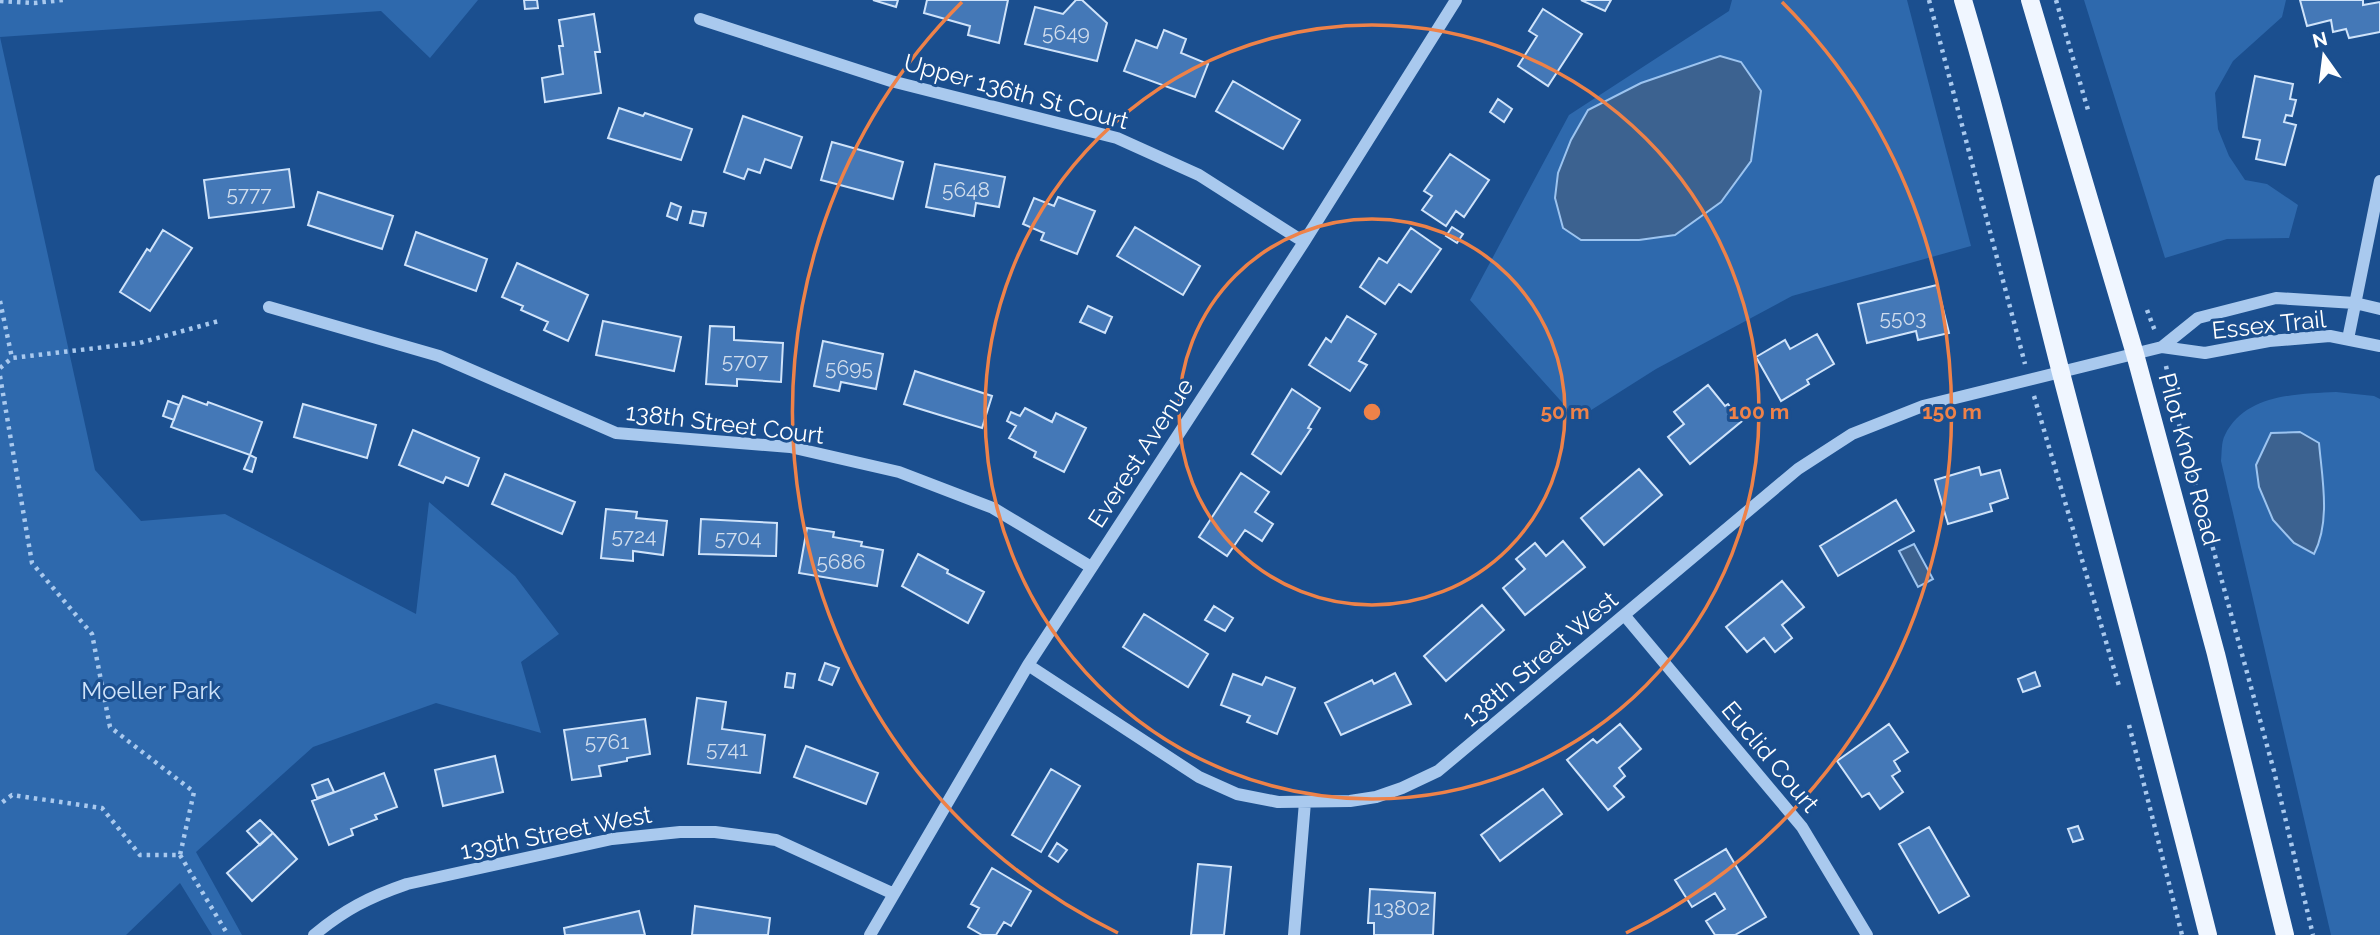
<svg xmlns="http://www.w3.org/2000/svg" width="2380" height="935" font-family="Raleway,sans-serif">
  <rect width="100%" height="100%" fill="#1b4f8f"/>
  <path fill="#2e69ad" d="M 0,0 L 478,0 L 430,58 L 381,11 L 0,37 L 95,470 L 141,521 L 225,514 L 416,614 L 429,502 L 515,576 L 559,634 L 521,662 L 541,733 L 436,703 L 313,747 L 196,852 L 242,935 L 212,935 L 180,883 L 126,935 L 0,935 Z
    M 1732,0 L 1907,0 L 1971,246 L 1792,296 L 1656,369 L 1577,419 L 1470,300 L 1569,115 L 1729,11 Z
    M 2084,0 L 2286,0 L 2282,17 L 2233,61 L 2215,93 L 2218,129 L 2229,156 L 2245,180 L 2267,184 L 2298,205 L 2289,238 L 2227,239 L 2165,258 Z
    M 2336,392 L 2374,396 L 2380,399 L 2380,935 L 2331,935 L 2221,461 C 2222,453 2221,442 2225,435 C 2245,394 2297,394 2336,392 Z"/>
  <path fill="#3c6290" stroke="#9cc4f0" stroke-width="2" d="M 1720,56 L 1741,62 L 1761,91 L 1751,161 L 1721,202 L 1675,235 L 1639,240 L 1581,240 L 1563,228 L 1555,198 L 1558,173 L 1571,140 L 1588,110 L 1641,83 Z
    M 2300,432 L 2319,443 C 2322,478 2331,521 2314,554 L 2294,543 L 2273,520 L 2259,487 L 2256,465 L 2271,433 Z
    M 1914,544 L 1933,579 L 1918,587 L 1899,551 Z"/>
  <path fill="#4478b7" stroke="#cfe3fa" stroke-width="2" d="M 524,0 L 537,0 L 538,8 L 525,9 Z
    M 873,0 L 898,0 L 896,7 Z
    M 927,0 L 1008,0 L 999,43 L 968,35 L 970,26 L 924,13 Z
    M 1076,0 L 1082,0 L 1107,23 L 1097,61 L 1025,44 L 1035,7 L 1063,14 Z
    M 1581,0 L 1611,0 L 1605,11 Z
    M 2300,0 L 2363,0 L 2363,5 L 2380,2 L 2380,32 L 2349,38 L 2346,29 L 2333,32 L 2331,20 L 2307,26 Z
    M 1543,9 L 1582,34 L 1548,86 L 1518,66 L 1537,36 L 1529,31 Z
    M 594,14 L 600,52 L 595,52 L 601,93 L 545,102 L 542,78 L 563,74 L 559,46 L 563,46 L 559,20 Z
    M 1164,30 L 1186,39 L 1181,53 L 1208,64 L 1195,97 L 1124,71 L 1136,40 L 1157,48 Z
    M 2255,76 L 2293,84 L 2290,99 L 2296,100 L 2292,116 L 2286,115 L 2284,122 L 2296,125 L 2285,165 L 2256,159 L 2260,140 L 2243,137 Z
    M 1233,81 L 1300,120 L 1283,149 L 1216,111 Z
    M 1498,99 L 1512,109 L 1504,122 L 1490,112 Z
    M 619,108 L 643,116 L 645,113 L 692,129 L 681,160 L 608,138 Z
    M 743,116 L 802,137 L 791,168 L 765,159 L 760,173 L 748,169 L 744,179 L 724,172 Z
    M 832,142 L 903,162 L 893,199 L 821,180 Z
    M 1450,154 L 1489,180 L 1464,217 L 1456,211 L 1446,226 L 1422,210 L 1432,196 L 1424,191 Z
    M 935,164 L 1005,177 L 999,207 L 976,203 L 974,216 L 926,207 Z
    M 289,169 L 294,207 L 209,218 L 204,180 Z
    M 318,192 L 393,216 L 382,249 L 308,225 Z
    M 1058,197 L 1095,211 L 1077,254 L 1041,240 L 1044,233 L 1023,224 L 1034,198 L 1054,206 Z
    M 671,203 L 681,207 L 677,220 L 667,216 Z
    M 693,211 L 706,213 L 703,226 L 690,223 Z
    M 1135,227 L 1200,266 L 1183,295 L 1117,256 Z
    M 1452,227 L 1463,234 L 1457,243 L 1446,236 Z
    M 1411,228 L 1441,249 L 1411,292 L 1399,284 L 1385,304 L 1360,287 L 1379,258 L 1387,263 Z
    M 163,230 L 192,248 L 150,311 L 120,292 L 147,249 L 150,251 Z
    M 416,232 L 487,259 L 476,291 L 405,265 Z
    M 517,263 L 588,295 L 568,341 L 544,330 L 548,322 L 521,310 L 523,306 L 502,297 Z
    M 1937,285 L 1949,333 L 1918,340 L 1916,331 L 1867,343 L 1858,304 Z
    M 1088,306 L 1112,317 L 1105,333 L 1080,322 Z
    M 1347,316 L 1376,334 L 1359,361 L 1367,365 L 1350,391 L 1309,365 L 1326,338 L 1331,342 Z
    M 603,321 L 681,337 L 674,371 L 596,355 Z
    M 710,326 L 734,327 L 734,340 L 783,343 L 781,382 L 737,379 L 737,386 L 706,384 Z
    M 1817,334 L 1834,364 L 1807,380 L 1809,384 L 1781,401 L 1756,357 L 1785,340 L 1790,349 Z
    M 823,341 L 883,354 L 876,389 L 841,382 L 839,391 L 814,386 Z
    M 915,371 L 992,396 L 982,428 L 904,404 Z
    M 1708,385 L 1725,406 L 1728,404 L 1742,421 L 1690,464 L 1668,437 L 1684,424 L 1674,412 Z
    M 1292,389 L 1320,408 L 1308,428 L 1311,429 L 1281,474 L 1252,454 Z
    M 183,396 L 207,405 L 208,402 L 262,422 L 250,455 L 171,427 Z
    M 168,401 L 179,405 L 174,420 L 163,416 Z
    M 303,404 L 376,425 L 367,458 L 294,437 Z
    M 1025,408 L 1052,422 L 1056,413 L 1086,428 L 1064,472 L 1034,457 L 1036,452 L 1009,438 L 1016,426 L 1007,421 L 1011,412 L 1020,416 Z
    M 413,430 L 479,458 L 468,486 L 446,477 L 443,483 L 399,465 Z
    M 250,455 L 256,458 L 252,472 L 244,469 Z
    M 1979,467 L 1981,475 L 2000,470 L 2008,498 L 1990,504 L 1992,511 L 1948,524 L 1935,480 Z
    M 1639,469 L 1662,495 L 1604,545 L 1581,518 Z
    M 1241,473 L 1269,492 L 1255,512 L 1273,524 L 1262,541 L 1245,530 L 1227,556 L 1199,537 Z
    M 505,474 L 575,502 L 562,534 L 492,504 Z
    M 1896,500 L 1914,531 L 1838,576 L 1820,546 Z
    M 606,509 L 637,512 L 636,518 L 667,521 L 663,555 L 633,551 L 633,561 L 601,558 Z
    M 701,519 L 777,523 L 776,556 L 699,554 Z
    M 807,528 L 834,532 L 833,537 L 862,542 L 861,546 L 883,550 L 877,586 L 799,573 Z
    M 1563,541 L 1585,567 L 1525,615 L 1503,588 L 1525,569 L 1516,559 L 1535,543 L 1546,556 Z
    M 918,554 L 948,570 L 947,573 L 984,592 L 968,623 L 902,586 Z
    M 1782,581 L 1804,607 L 1782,625 L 1792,638 L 1775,652 L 1764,638 L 1747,652 L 1726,627 Z
    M 1482,605 L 1504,630 L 1446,681 L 1424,656 Z
    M 1214,606 L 1233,618 L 1225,631 L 1205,620 Z
    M 1144,614 L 1208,654 L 1188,687 L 1123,647 Z
    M 825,663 L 839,668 L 832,685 L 819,680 Z
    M 2035,672 L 2040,686 L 2023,692 L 2018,679 Z
    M 787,673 L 795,674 L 793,688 L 785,687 Z
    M 1395,673 L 1411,704 L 1341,735 L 1325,703 L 1372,680 L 1374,684 Z
    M 1233,674 L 1262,685 L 1266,677 L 1295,688 L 1277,734 L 1247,722 L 1250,716 L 1221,705 Z
    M 697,698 L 726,702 L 722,729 L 765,735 L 760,773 L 688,764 Z
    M 645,719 L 650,754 L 627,758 L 627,761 L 599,766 L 601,776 L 572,780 L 564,730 Z
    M 1620,724 L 1641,749 L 1619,768 L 1625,776 L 1614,786 L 1624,797 L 1608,810 L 1567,760 L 1593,739 L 1597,743 Z
    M 1889,724 L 1908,752 L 1894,761 L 1900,771 L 1892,776 L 1903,792 L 1880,809 L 1869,793 L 1862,797 L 1837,761 Z
    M 806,746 L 878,773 L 866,804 L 794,777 Z
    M 495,756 L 503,792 L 443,806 L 435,770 Z
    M 1051,769 L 1080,786 L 1041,852 L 1012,835 Z
    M 384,773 L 397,807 L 375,815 L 377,819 L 351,829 L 353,835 L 329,845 L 312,801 Z
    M 328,779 L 334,792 L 317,798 L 312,785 Z
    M 1543,789 L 1562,814 L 1500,861 L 1481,835 Z
    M 260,820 L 273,833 L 260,845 L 247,831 Z
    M 2078,826 L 2083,839 L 2073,842 L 2068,829 Z
    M 1929,827 L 1969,896 L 1939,913 L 1899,844 Z
    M 273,833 L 297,859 L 252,901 L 227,873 Z
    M 1057,843 L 1067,850 L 1058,862 L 1049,856 Z
    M 1726,849 L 1766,917 L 1735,935 L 1715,935 L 1706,921 L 1725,909 L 1715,893 L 1692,907 L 1675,880 Z
    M 1198,864 L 1231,867 L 1224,935 L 1191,935 Z
    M 992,868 L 1031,891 L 1011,926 L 1004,922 L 996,935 L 982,935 L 968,927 L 979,908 L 971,904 Z
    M 1370,889 L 1435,893 L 1433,935 L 1374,935 L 1374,923 L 1368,923 Z
    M 695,906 L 770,918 L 768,935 L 692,935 Z
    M 639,911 L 645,935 L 565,935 L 564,928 Z"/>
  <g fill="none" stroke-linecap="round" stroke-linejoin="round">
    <path stroke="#a9c9ee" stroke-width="4.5" stroke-dasharray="3.5 5" stroke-linecap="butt" d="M 1929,0 L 2025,364
      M 2056,0 L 2088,110
      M 0,1 L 34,3 L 63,0
      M 0,301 L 12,358
      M 2147,310 L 2155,331
      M 2166,366 L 2174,406 L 2274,771 L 2313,935
      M 0,368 L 12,358 L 139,343 L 219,321
      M 0,376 L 32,563 L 92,634 L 110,727 L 194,792 L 180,855 L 140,855 L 102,808 L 12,795 L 0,804
      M 2034,396 L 2119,686
      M 2129,725 L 2182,935
      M 180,855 L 228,935"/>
    <path stroke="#a9c9ee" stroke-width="12" d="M 700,19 L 891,81 L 1117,138 L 1199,175 L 1304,242
      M 269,307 L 439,356 L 616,433 L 790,447 L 899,472 L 993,508 L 1091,567
      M 2348,339 L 2380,181
      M 2162,347 L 2198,318 L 2276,298 L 2355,303 L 2380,309
      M 1625,616 L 1802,827 L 1867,935
      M 1028,665 L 1199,777 L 1237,794 L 1278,802 L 1350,801 L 1376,797 L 1402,788 L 1438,771 L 1798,469 L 1852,434 L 1923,406 L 2162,347 L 2205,353 L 2269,341 L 2330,336 L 2380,346
      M 314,935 C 344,910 369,897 407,884 L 612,839 L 680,832 L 715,832 L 776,840 L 894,894
      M 870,935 L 1028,665 L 1304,242 L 1456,0
      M 1294,935 L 1305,802"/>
    <path stroke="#f0f6ff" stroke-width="18" d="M 1963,0 C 2000,124 2029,248 2061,373 C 2110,560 2161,747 2208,935
      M 2030,0 L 2135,354 L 2216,654 L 2285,935"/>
  </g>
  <g fill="none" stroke="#ee8249" stroke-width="3.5">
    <circle cx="1372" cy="412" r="193"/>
    <circle cx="1372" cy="412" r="387"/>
    <path d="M1118 933A580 580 0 0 1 962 2M1782 2A580 580 0 0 1 1626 933"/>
  </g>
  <g text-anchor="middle" stroke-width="6" stroke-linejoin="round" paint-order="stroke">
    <g font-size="21" fill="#d0dded">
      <text x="1066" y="40">5649</text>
      <text x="966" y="197">5648</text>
      <text x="249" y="201">5777</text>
      <text x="1903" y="325">5503</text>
      <text x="745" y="368">5707</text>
      <text x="849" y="375">5695</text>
      <text x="634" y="543">5724</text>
      <text x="738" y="545">5704</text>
      <text x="841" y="569">5686</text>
      <text x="607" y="749">5761</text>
      <text x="727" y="756">5741</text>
      <text x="1402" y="915">13802</text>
    </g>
    <g font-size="24" fill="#fff" stroke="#1b4f8f">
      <text transform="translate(1016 92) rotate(15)" y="8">Upper 136th St Court</text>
      <text transform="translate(2269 325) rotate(-6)" y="8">Essex Trail</text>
      <text transform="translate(725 424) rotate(7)" y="8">138th Street Court</text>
      <text transform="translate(1141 453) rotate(-57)" y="8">Everest Avenue</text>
      <text transform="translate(2189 459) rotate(75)" y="8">Pilot Knob Road</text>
      <text transform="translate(1540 659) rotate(-40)" y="8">138th Street West</text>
      <text transform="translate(1770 757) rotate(50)" y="8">Euclid Court</text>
      <text transform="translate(556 833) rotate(-11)" y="8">139th Street West</text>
    </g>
    <g font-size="24" fill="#cfe3fa" stroke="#1b4f8f">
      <text x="151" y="699">Moeller Park</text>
    </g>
  </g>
  <circle cx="1372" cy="412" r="10" fill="#ee8249" stroke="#1b4f8f" stroke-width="3.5"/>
  <g font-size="21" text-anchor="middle" font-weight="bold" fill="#ee8249" stroke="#1b4f8f" stroke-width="6" stroke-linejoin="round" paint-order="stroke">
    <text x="1565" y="419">50 m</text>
    <text x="1759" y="419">100 m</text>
    <text x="1952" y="419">150 m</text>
  </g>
  <g transform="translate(2324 56) rotate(346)" stroke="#1b4f8f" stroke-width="5" paint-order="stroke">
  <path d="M0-5L12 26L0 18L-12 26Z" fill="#ffffff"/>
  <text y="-10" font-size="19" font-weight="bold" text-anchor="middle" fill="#ffffff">N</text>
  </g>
</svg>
